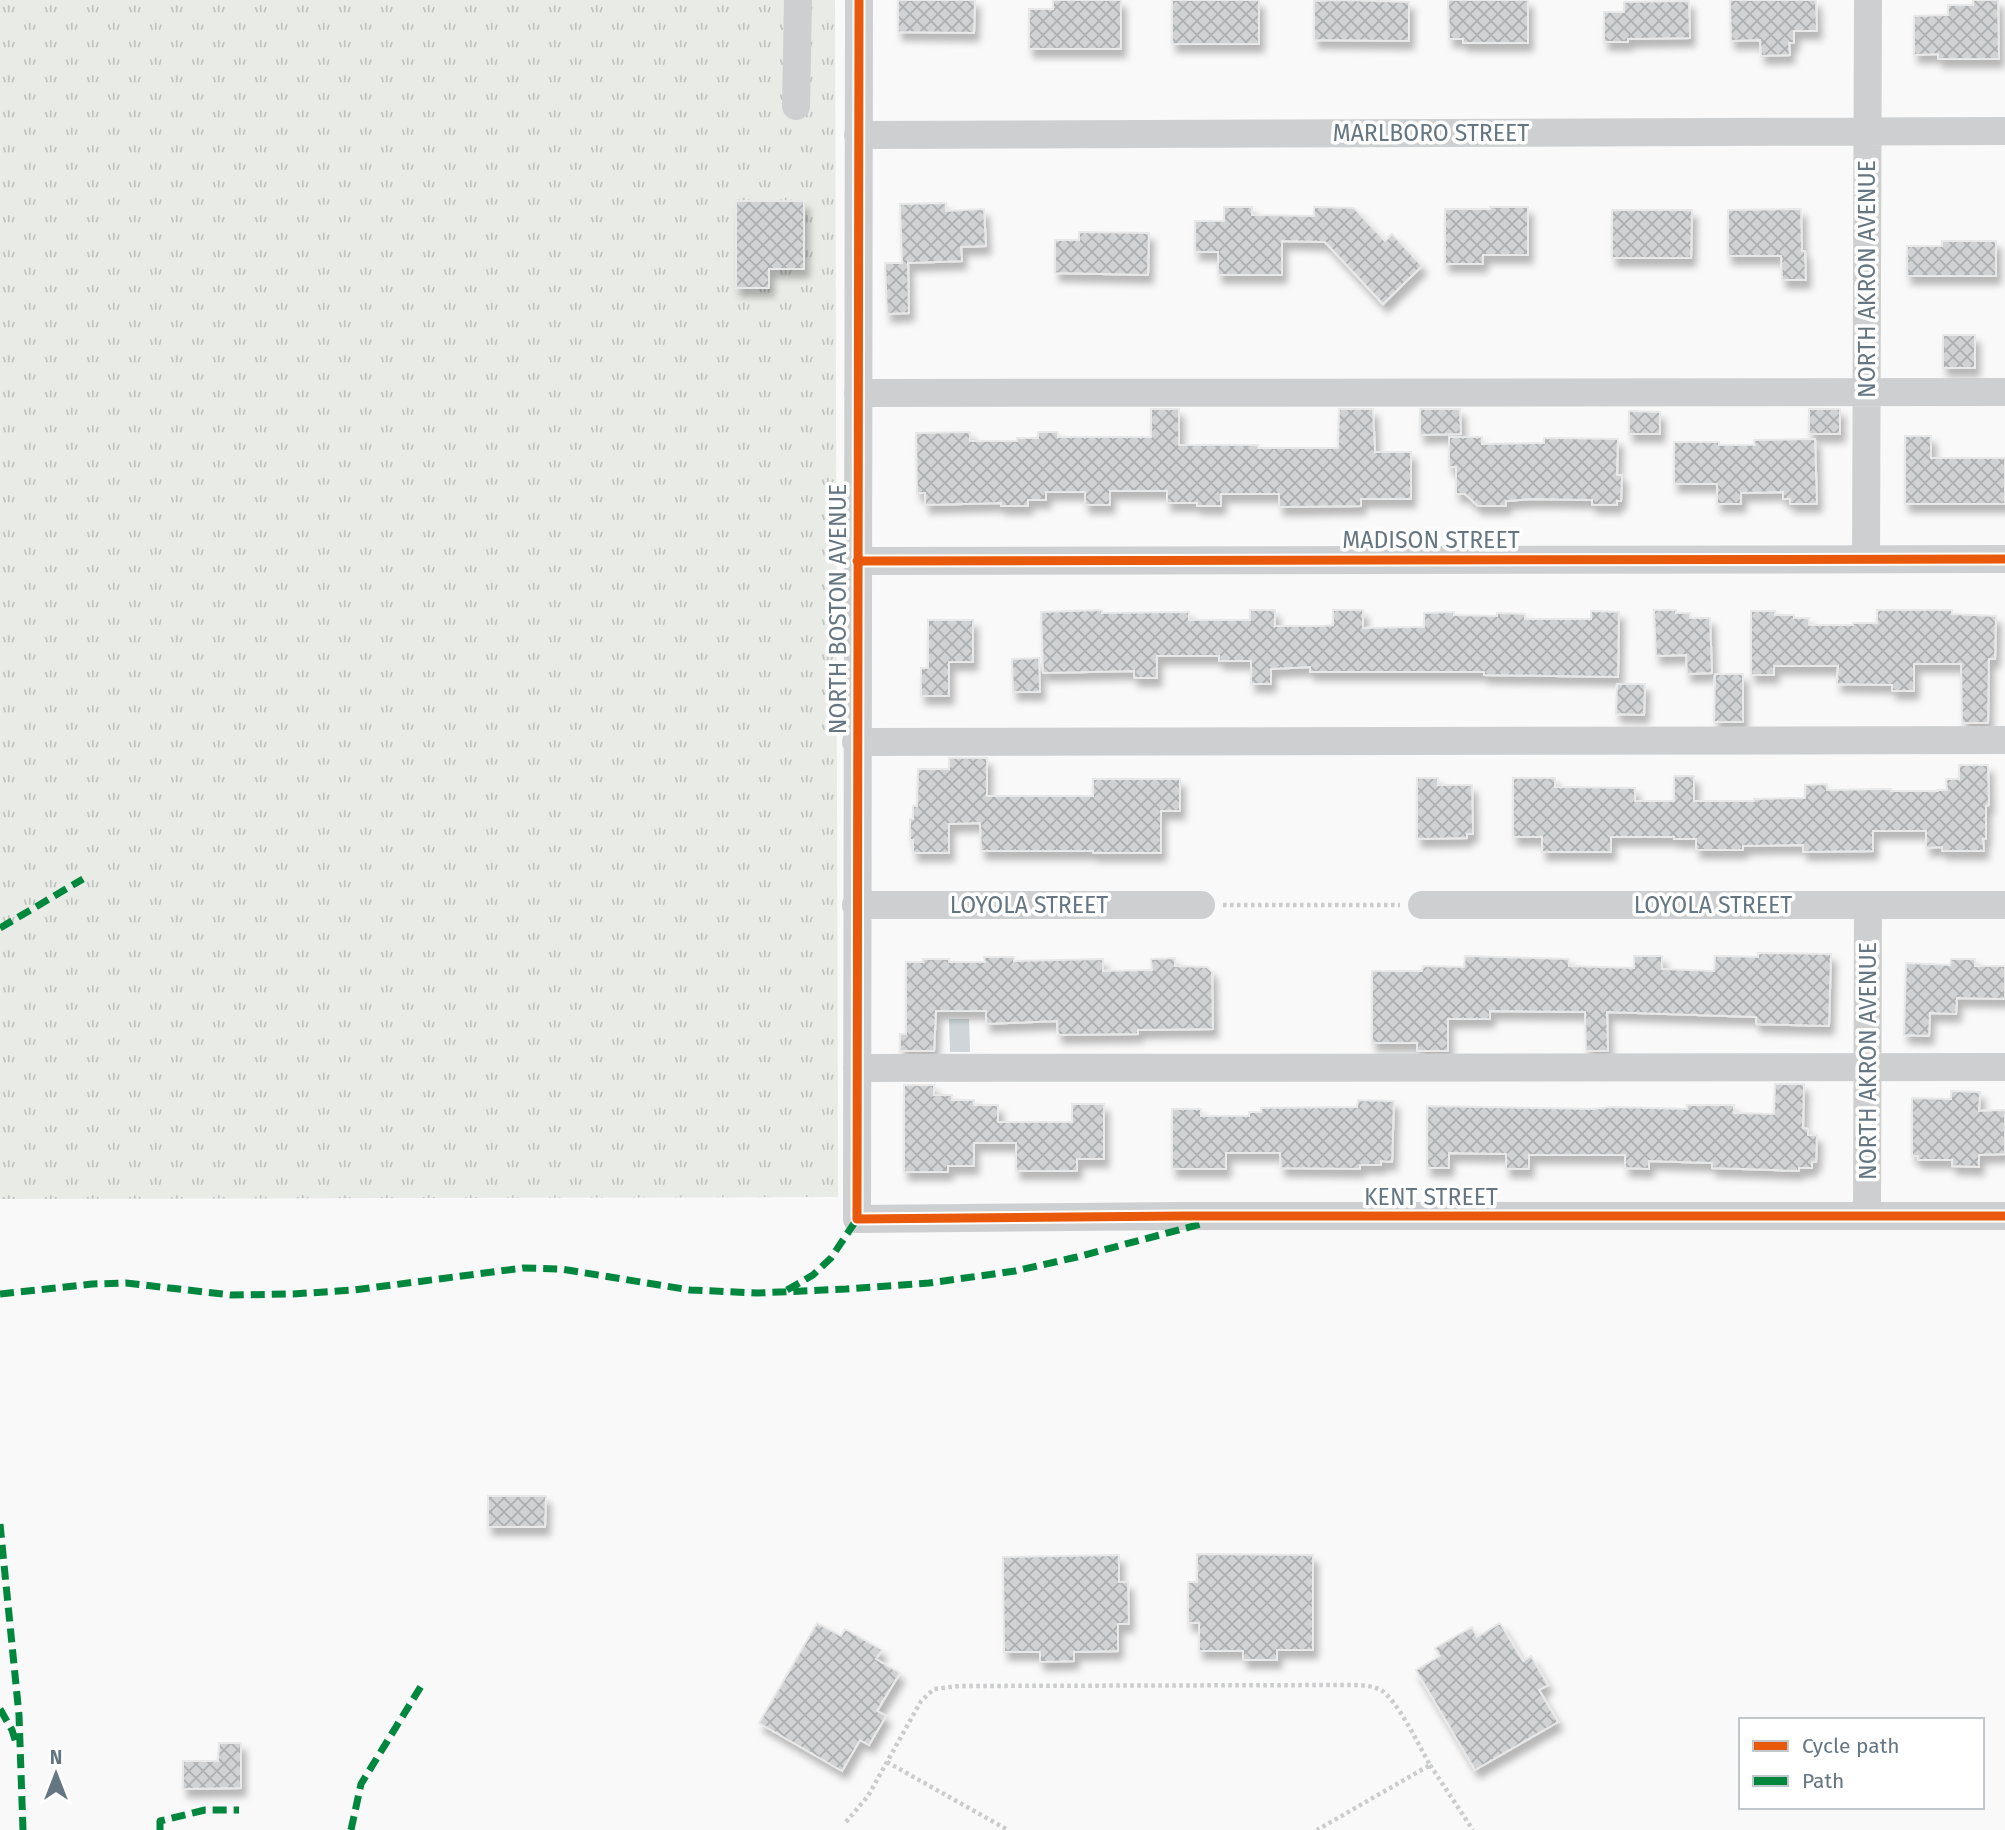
<svg xmlns="http://www.w3.org/2000/svg" width="2005" height="1830" font-family="'Fira Sans',sans-serif">
  <defs>
    <pattern id="grass-tufts" width="24" height="20" patternUnits="userSpaceOnUse" patternTransform="scale(1.75)"><rect width="24" height="20" fill="#e8ebe6"/><path d="M3 7l-1-3M5 7V3M7 7l1-3M15 17l-1-3M17 17v-4M19 17l1-3" fill="none" stroke="#c0c3c0"/></pattern>
    <pattern id="building-cross-hatch" width="8" height="8" patternUnits="userSpaceOnUse" patternTransform="scale(1.75)"><rect width="8" height="8" fill="#d0d2d3"/><path d="M0 0l8 8M0 8l8-8" fill="none" stroke="#acafb1"/></pattern>
    <filter id="shadow"><feDropShadow dx="4.5" dy="8" stdDeviation="3.5" flood-color="#0004"/></filter>
  </defs>
  <rect width="100%" height="100%" fill="#f9f9f9"/>
  <path fill="url(#grass-tufts)" d="M 0,0 L 835,0 L 838,1197 L 0,1199 Z"/>
  <path fill="#ced6d9" d="M 949,1019 L 969,1019 L 970,1052 L 950,1052 Z"/>
  <path fill="url(#building-cross-hatch)" stroke="#e8e8e8" stroke-width="2" filter="url(#shadow)" d="M 898,0 L 975,0 L 974,33 L 898,32 Z
    M 1053,0 L 1121,0 L 1121,49 L 1029,49 L 1029,9 L 1053,9 Z
    M 1172,0 L 1259,0 L 1259,44 L 1172,44 Z
    M 1343,0 L 1409,2 L 1409,41 L 1314,40 L 1314,1 Z
    M 1448,0 L 1528,0 L 1528,43 L 1463,43 L 1463,39 L 1449,39 Z
    M 1730,0 L 1816,0 L 1817,31 L 1794,31 L 1794,43 L 1789,43 L 1790,55 L 1761,56 L 1760,40 L 1731,41 Z
    M 1973,0 L 1998,0 L 1999,59 L 1938,59 L 1938,54 L 1914,55 L 1914,16 L 1948,15 L 1948,5 L 1973,5 Z
    M 1689,1 L 1690,38 L 1628,39 L 1628,42 L 1604,42 L 1604,12 L 1624,12 L 1624,2 Z
    M 736,201 L 804,201 L 804,269 L 769,269 L 769,288 L 736,288 Z
    M 946,203 L 946,211 L 984,209 L 986,246 L 961,247 L 962,261 L 908,263 L 909,313 L 887,314 L 885,263 L 902,263 L 900,204 Z
    M 1224,207 L 1252,207 L 1252,215 L 1314,216 L 1314,207 L 1354,208 L 1385,241 L 1392,234 L 1422,266 L 1383,304 L 1325,242 L 1282,241 L 1282,275 L 1218,275 L 1218,252 L 1195,252 L 1195,221 L 1224,221 Z
    M 1490,207 L 1528,207 L 1528,255 L 1483,255 L 1483,264 L 1445,264 L 1445,209 L 1490,209 Z
    M 1801,209 L 1802,251 L 1805,251 L 1806,280 L 1782,280 L 1781,256 L 1728,256 L 1728,210 Z
    M 1612,210 L 1692,210 L 1691,258 L 1612,258 Z
    M 1079,232 L 1149,233 L 1148,275 L 1055,273 L 1055,240 L 1079,240 Z
    M 1942,241 L 1996,241 L 1996,276 L 1907,276 L 1907,246 L 1942,246 Z
    M 1943,335 L 1975,335 L 1975,368 L 1943,368 Z
    M 1151,409 L 1179,409 L 1179,445 L 1258,445 L 1258,448 L 1338,448 L 1339,409 L 1373,409 L 1375,452 L 1411,452 L 1411,499 L 1361,499 L 1361,506 L 1279,507 L 1279,494 L 1221,494 L 1221,506 L 1197,506 L 1197,503 L 1167,503 L 1167,491 L 1110,491 L 1110,505 L 1085,505 L 1085,492 L 1046,492 L 1046,500 L 1028,500 L 1028,506 L 1001,506 L 1001,503 L 925,505 L 925,493 L 917,493 L 916,433 L 970,432 L 970,441 L 1017,441 L 1017,438 L 1038,438 L 1038,432 L 1058,432 L 1058,437 L 1151,437 Z
    M 1420,409 L 1460,409 L 1461,434 L 1420,435 Z
    M 1809,409 L 1840,409 L 1840,434 L 1809,434 Z
    M 1629,411 L 1660,412 L 1660,434 L 1629,434 Z
    M 1905,436 L 1931,436 L 1931,458 L 2005,458 L 2005,504 L 1905,504 Z
    M 1449,437 L 1482,437 L 1482,444 L 1544,443 L 1544,438 L 1618,439 L 1617,475 L 1622,475 L 1621,501 L 1617,501 L 1617,505 L 1592,505 L 1592,500 L 1532,499 L 1506,501 L 1506,506 L 1478,506 L 1465,494 L 1456,494 L 1456,467 L 1449,467 Z
    M 1815,439 L 1817,504 L 1790,504 L 1790,499 L 1783,499 L 1783,492 L 1741,493 L 1741,504 L 1717,504 L 1717,484 L 1674,484 L 1674,442 L 1719,442 L 1719,445 L 1755,445 L 1754,440 Z
    M 1102,610 L 1102,613 L 1189,612 L 1189,620 L 1250,620 L 1250,610 L 1275,610 L 1275,626 L 1323,626 L 1333,625 L 1333,610 L 1363,610 L 1363,628 L 1424,627 L 1424,613 L 1454,612 L 1454,615 L 1497,616 L 1497,613 L 1525,614 L 1525,619 L 1591,619 L 1591,611 L 1619,612 L 1618,677 L 1484,675 L 1484,672 L 1310,672 L 1310,667 L 1271,669 L 1271,684 L 1251,684 L 1251,661 L 1219,661 L 1219,656 L 1157,656 L 1157,678 L 1134,678 L 1134,671 L 1043,673 L 1041,612 Z
    M 1654,610 L 1676,610 L 1676,613 L 1690,613 L 1690,618 L 1710,618 L 1712,673 L 1687,674 L 1686,655 L 1656,656 Z
    M 1877,610 L 1952,610 L 1952,614 L 1996,616 L 1995,659 L 1989,659 L 1988,723 L 1962,723 L 1961,664 L 1914,664 L 1914,691 L 1892,691 L 1892,685 L 1837,684 L 1838,666 L 1774,666 L 1774,675 L 1751,675 L 1751,611 L 1775,611 L 1775,615 L 1794,615 L 1794,618 L 1809,618 L 1809,625 L 1853,625 L 1853,623 L 1877,623 Z
    M 928,620 L 973,620 L 973,662 L 949,662 L 949,696 L 921,696 L 921,668 L 928,668 Z
    M 1039,658 L 1040,692 L 1013,692 L 1012,659 Z
    M 1715,674 L 1743,674 L 1743,722 L 1714,722 Z
    M 1617,684 L 1645,684 L 1644,715 L 1616,714 Z
    M 949,758 L 987,758 L 987,796 L 1093,796 L 1093,779 L 1180,779 L 1180,811 L 1161,811 L 1161,853 L 1093,853 L 1093,851 L 981,851 L 980,823 L 949,824 L 949,853 L 913,853 L 913,840 L 910,840 L 910,819 L 913,819 L 913,806 L 917,806 L 918,769 L 949,769 Z
    M 1959,765 L 1988,765 L 1989,805 L 1986,806 L 1986,839 L 1983,839 L 1984,851 L 1942,851 L 1942,847 L 1926,848 L 1926,831 L 1873,831 L 1873,851 L 1803,852 L 1803,845 L 1743,846 L 1743,850 L 1696,850 L 1696,839 L 1674,839 L 1674,837 L 1611,837 L 1611,852 L 1542,852 L 1542,837 L 1513,837 L 1513,778 L 1555,778 L 1555,787 L 1635,788 L 1635,801 L 1674,801 L 1674,776 L 1694,776 L 1694,801 L 1754,801 L 1754,799 L 1805,798 L 1805,785 L 1827,784 L 1827,790 L 1891,789 L 1891,791 L 1938,791 L 1938,790 L 1947,790 L 1946,779 L 1959,779 Z
    M 1417,778 L 1438,778 L 1438,785 L 1472,785 L 1473,834 L 1467,834 L 1467,838 L 1417,839 Z
    M 1758,953 L 1831,954 L 1829,1026 L 1756,1024 L 1756,1017 L 1607,1012 L 1608,1051 L 1586,1051 L 1585,1012 L 1490,1011 L 1490,1019 L 1448,1019 L 1448,1051 L 1417,1051 L 1417,1043 L 1372,1043 L 1372,971 L 1422,971 L 1423,966 L 1464,967 L 1465,956 L 1569,959 L 1569,966 L 1634,968 L 1634,956 L 1662,956 L 1662,969 L 1714,971 L 1715,956 L 1758,957 Z
    M 984,957 L 1014,957 L 1014,961 L 1103,959 L 1103,971 L 1152,970 L 1151,959 L 1175,958 L 1175,966 L 1207,967 L 1212,972 L 1213,1029 L 1138,1030 L 1138,1034 L 1058,1035 L 1057,1021 L 986,1024 L 986,1011 L 936,1011 L 934,1051 L 900,1051 L 900,1034 L 906,1034 L 906,962 L 923,962 L 923,959 L 949,959 L 949,962 L 985,962 Z
    M 1951,959 L 1975,959 L 1975,966 L 2005,966 L 2005,999 L 1957,998 L 1956,1014 L 1930,1013 L 1929,1036 L 1904,1035 L 1906,963 L 1950,965 Z
    M 1775,1084 L 1804,1084 L 1803,1128 L 1808,1129 L 1808,1135 L 1817,1135 L 1816,1162 L 1812,1162 L 1812,1168 L 1799,1168 L 1799,1171 L 1712,1168 L 1712,1163 L 1649,1161 L 1649,1169 L 1625,1168 L 1625,1155 L 1529,1155 L 1529,1169 L 1506,1169 L 1506,1154 L 1449,1153 L 1449,1168 L 1427,1168 L 1427,1106 L 1594,1109 L 1610,1107 L 1687,1109 L 1687,1105 L 1734,1105 L 1734,1113 L 1774,1114 Z
    M 904,1085 L 934,1085 L 934,1095 L 952,1095 L 952,1100 L 974,1100 L 974,1105 L 998,1105 L 998,1122 L 1072,1122 L 1072,1104 L 1104,1104 L 1104,1159 L 1077,1159 L 1077,1171 L 1016,1171 L 1016,1143 L 974,1143 L 974,1166 L 948,1166 L 948,1172 L 904,1172 Z
    M 1951,1091 L 1980,1092 L 1979,1111 L 2005,1110 L 2005,1154 L 1979,1155 L 1979,1167 L 1952,1166 L 1952,1160 L 1918,1160 L 1918,1156 L 1912,1156 L 1912,1098 L 1951,1099 Z
    M 1358,1100 L 1394,1101 L 1392,1162 L 1381,1161 L 1381,1165 L 1360,1165 L 1360,1169 L 1281,1168 L 1280,1153 L 1226,1153 L 1226,1169 L 1172,1169 L 1172,1109 L 1201,1109 L 1201,1116 L 1249,1116 L 1249,1112 L 1261,1112 L 1261,1108 L 1357,1107 Z
    M 488,1496 L 546,1496 L 545,1527 L 488,1527 Z
    M 1197,1554 L 1313,1555 L 1313,1650 L 1277,1650 L 1277,1660 L 1243,1660 L 1243,1651 L 1199,1651 L 1199,1623 L 1188,1623 L 1188,1582 L 1197,1582 Z
    M 1119,1555 L 1119,1582 L 1128,1582 L 1129,1624 L 1118,1624 L 1118,1651 L 1074,1652 L 1074,1661 L 1040,1662 L 1040,1652 L 1004,1652 L 1003,1557 Z
    M 817,1623 L 841,1636 L 845,1629 L 882,1650 L 876,1659 L 900,1673 L 877,1711 L 886,1716 L 869,1745 L 860,1740 L 842,1771 L 759,1723 Z
    M 1500,1623 L 1523,1661 L 1531,1656 L 1548,1685 L 1539,1690 L 1558,1722 L 1475,1770 L 1416,1670 L 1440,1656 L 1435,1648 L 1472,1627 L 1477,1637 Z
    M 219,1743 L 241,1743 L 241,1788 L 183,1789 L 183,1761 L 218,1761 Z"/>
  <g fill="none" stroke-linecap="round" stroke-linejoin="round">
    <path stroke="#cbcccd" stroke-width="4.5" stroke-dasharray="3.5 3.5" stroke-linecap="butt" d="M 1223,905 L 1400,905
      M 887,1762 L 1008,1830
      M 1430,1765 L 1473,1830
      M 846,1822 L 868,1796 L 921,1701 L 934,1689 L 959,1686 L 1348,1685 C 1359,1685 1370,1685 1381,1690 C 1398,1701 1419,1746 1430,1765 L 1317,1830"/>
    <path stroke="#cecfd0" stroke-width="28" d="M 859,0 L 857,1219 L 1183,1216 L 2005,1216
      M 796,106 L 798,0
      M 858,135 L 2005,131
      M 858,393 L 2005,392
      M 1866,558 L 1868,0
      M 857,561 L 2005,559
      M 856,742 L 2005,740
      M 856,905 L 1201,905
      M 1422,905 L 2005,905
      M 857,1068 L 2005,1067
      M 1867,1216 L 1868,905"/>
    <path stroke="#00873e" stroke-width="7" stroke-dasharray="14 7" stroke-linecap="butt" d="M 0,928 L 83,879
      M 787,1290 L 813,1275 L 831,1258 L 857,1219
      M 0,1294 L 92,1284 L 126,1283 L 231,1295 L 293,1294 L 354,1290 L 523,1268 L 561,1269 L 690,1290 L 758,1293 L 846,1289 L 929,1283 L 1015,1271 L 1077,1257 L 1205,1223
      M 0,1524 L 19,1715 L 23,1830
      M 0,1709 L 12,1730 L 16,1743
      M 160,1830 L 160,1821 L 205,1810 L 239,1810
      M 351,1830 L 361,1784 L 423,1683"/>
    <g stroke="#fff" stroke-width="13">
      <path id="cycleway" d="M 859,0 L 857,1219 L 1183,1216 L 2005,1216
        M 857,561 L 2005,559"/>
    </g>
    <use href="#cycleway" stroke="#e8590c" stroke-width="9"/>
  </g>
  <g text-anchor="middle" stroke-width="7" stroke-linejoin="round" paint-order="stroke">
    <g font-size="23" fill="#657683" stroke="#fff">
      <text x="1431" y="141">MARLBORO STREET</text>
      <text transform="translate(1867 279) rotate(-90)" y="8">NORTH AKRON AVENUE</text>
      <text x="1431" y="548">MADISON STREET</text>
      <text transform="translate(838 609) rotate(-90)" y="8">NORTH BOSTON AVENUE</text>
      <text x="1029" y="913">LOYOLA STREET</text>
      <text x="1713" y="913">LOYOLA STREET</text>
      <text transform="translate(1868 1061) rotate(-90)" y="8">NORTH AKRON AVENUE</text>
      <text x="1431" y="1205">KENT STREET</text>
    </g>
  </g>
  <rect x="1739" y="1718" width="245" height="91" fill="#ffffff" stroke="#c1c8cd" stroke-width="2"/>
  <rect x="1753" y="1741" width="35" height="10" fill="#e8590c" stroke="#c1c8cd" stroke-width="2"/>
  <text x="1802" y="1753" font-size="21" fill="#657683">Cycle path</text>
  <rect x="1753" y="1776" width="35" height="10" fill="#00873e" stroke="#c1c8cd" stroke-width="2"/>
  <text x="1802" y="1788" font-size="21" fill="#657683">Path</text>
  <g transform="translate(56 1774)" stroke="#ffffff" stroke-width="5" paint-order="stroke">
  <path d="M0-5L12 26L0 18L-12 26Z" fill="#657683"/>
  <text y="-10" font-size="19" font-weight="bold" text-anchor="middle" fill="#657683">N</text>
  </g>
</svg>
